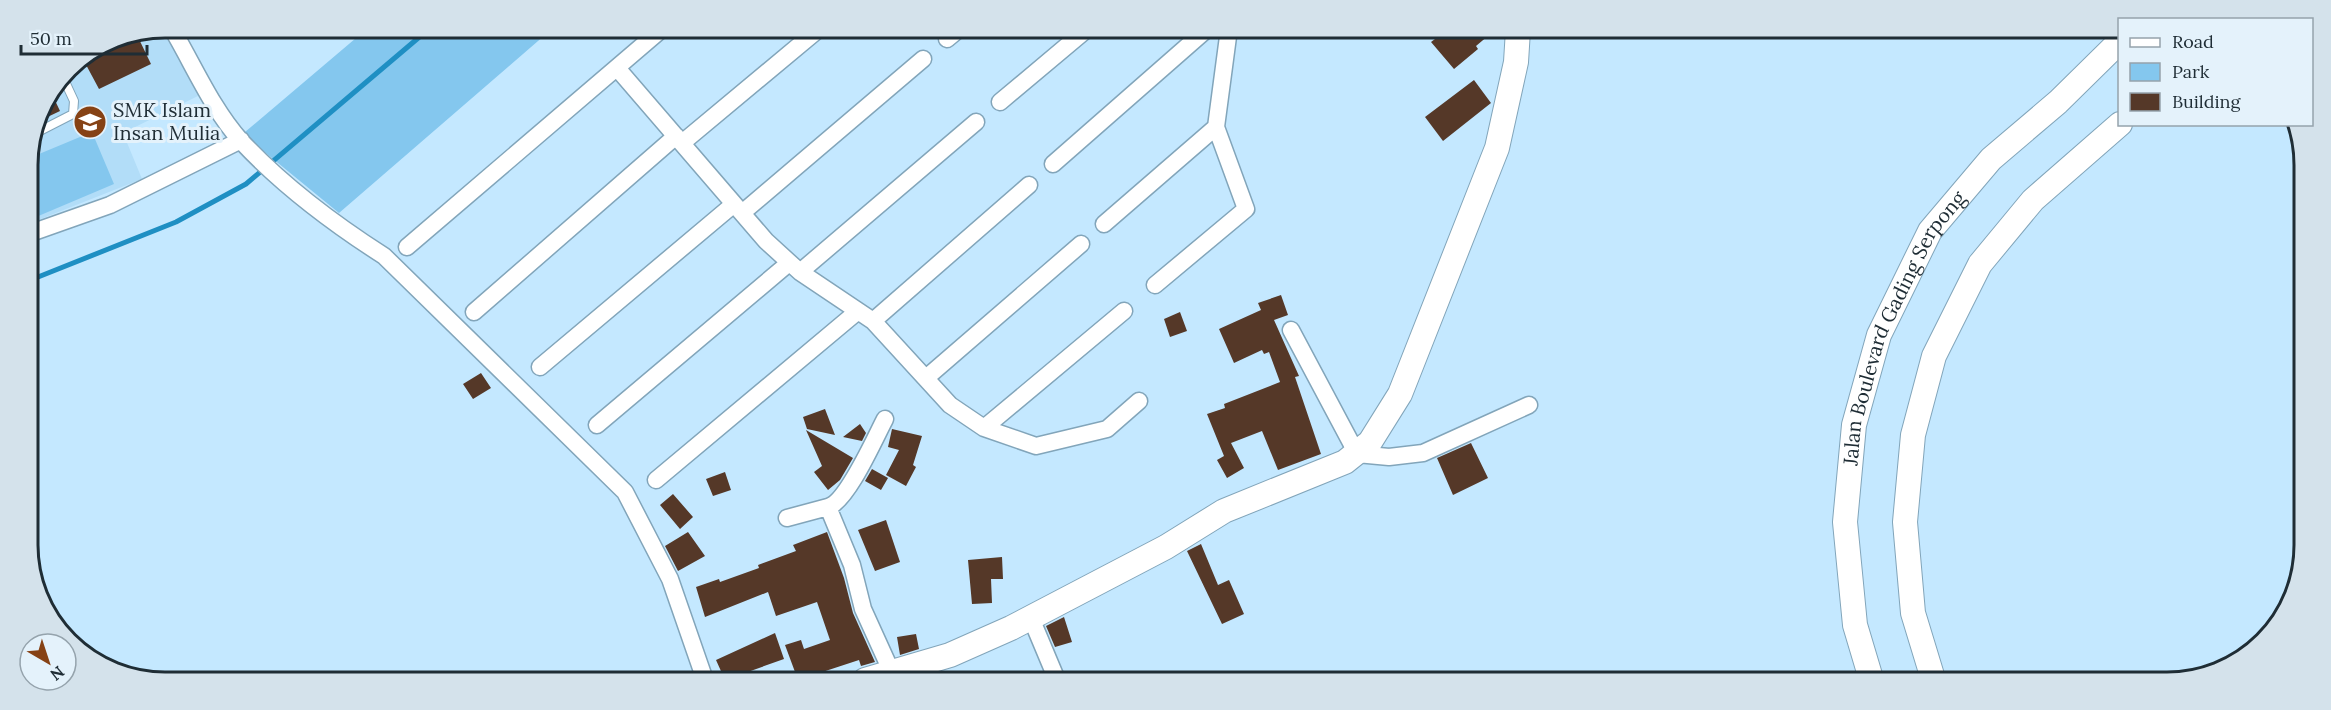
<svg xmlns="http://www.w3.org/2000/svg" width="2331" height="710" font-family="Lora,serif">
  <rect width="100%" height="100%" fill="#c4e8ff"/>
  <path fill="#b2ddf8" d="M 161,28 L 200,95 L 123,133 L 142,179 L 28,224 L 27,156 L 38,112 L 68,67 L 112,37 Z"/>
  <path fill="#84c7ee" d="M 369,27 L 553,28 L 339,213 L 256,145 L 245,132 Z
    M 92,132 L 114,184 L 36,217 L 28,197 L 27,159 Z"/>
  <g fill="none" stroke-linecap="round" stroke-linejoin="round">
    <path stroke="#1f8fc3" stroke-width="5" d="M 28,281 L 176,222 L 246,184 L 430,28"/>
  </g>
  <path fill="#553828" d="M 1447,30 L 1495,30 L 1476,46 L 1478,49 L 1454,69 L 1431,42 Z
    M 125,35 L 127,40 L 137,35 L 151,64 L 99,89 L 84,61 L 97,55 L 94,50 L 112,37 Z
    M 1474,80 L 1491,103 L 1443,141 L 1425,117 Z
    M 51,92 L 60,111 L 35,123 L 38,112 Z
    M 1281,295 L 1288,315 L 1274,320 L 1299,376 L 1295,377 L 1321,454 L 1278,470 L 1262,431 L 1231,443 L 1244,468 L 1227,478 L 1217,460 L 1224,456 L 1207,414 L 1225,408 L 1224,404 L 1280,382 L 1269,352 L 1264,354 L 1262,350 L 1234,363 L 1219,329 L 1261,310 L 1258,303 Z
    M 1180,312 L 1187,331 L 1170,337 L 1164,319 Z
    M 481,373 L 491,388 L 473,399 L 463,384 Z
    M 825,409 L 835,435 L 807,429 L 803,417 Z
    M 860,424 L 866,433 L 862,441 L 843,437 Z
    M 892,429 L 922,436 L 913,465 L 916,467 L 906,486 L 886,475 L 899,450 L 888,447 Z
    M 806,430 L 853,458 L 840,480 L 828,490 L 814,472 L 822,466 Z
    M 1471,443 L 1488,478 L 1453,495 L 1437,458 Z
    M 872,469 L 888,478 L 881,490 L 865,481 Z
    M 725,472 L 731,490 L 713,496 L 706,479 Z
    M 673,494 L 693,517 L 680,529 L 660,505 Z
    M 886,520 L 900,562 L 875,571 L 858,530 Z
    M 688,532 L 705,556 L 678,571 L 665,546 Z
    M 827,532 L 844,578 L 853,613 L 875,662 L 861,666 L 859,660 L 798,680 L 785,645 L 801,640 L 804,649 L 830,640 L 817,602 L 776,616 L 768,592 L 705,617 L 696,587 L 719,579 L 720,582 L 759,568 L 758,565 L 796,551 L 793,545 Z
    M 1201,544 L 1218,585 L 1229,580 L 1244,614 L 1222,624 L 1187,551 Z
    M 1002,557 L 1003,579 L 991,579 L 992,603 L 972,604 L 968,560 Z
    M 1064,617 L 1072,642 L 1055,647 L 1046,626 Z
    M 775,633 L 784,659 L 742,674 L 744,680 L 725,680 L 716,660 Z
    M 916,634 L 919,649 L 900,655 L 897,637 Z"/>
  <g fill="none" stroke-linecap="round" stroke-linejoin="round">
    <g stroke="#82a5ba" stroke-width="10">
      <path id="lane" d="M 32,135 L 73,114 L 74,101 L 62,75"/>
    </g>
    <g stroke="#82a5ba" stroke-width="19">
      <path id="street" d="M 171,27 C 193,64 212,109 241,141 C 282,185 334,224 384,256 L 625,492 L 670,579 L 705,680
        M 947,39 L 959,29
        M 617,68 L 766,241 L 800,272 L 873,321 L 950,405 L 984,428 L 1036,446 L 1107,429 L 1139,401
        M 1000,102 L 1087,29
        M 682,143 L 820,28
        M 1053,164 L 1207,29
        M 742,213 L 923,59
        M 1104,224 L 1216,127
        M 28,234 L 110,205 L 241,140
        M 407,247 L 663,28
        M 800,272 L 976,122
        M 1155,285 L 1246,209 L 1216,127 L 1229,29
        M 474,312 L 676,136
        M 873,321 L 1029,185
        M 1291,330 L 1357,454 L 1389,457 L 1423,453 L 1529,405
        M 540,367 L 734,204
        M 926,378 L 1081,244
        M 597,425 L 789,263
        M 984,428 L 1124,311
        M 656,480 L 858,311
        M 828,507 C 847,502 875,438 885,419
        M 787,518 L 828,507 L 852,565 L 863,609 L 892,673
        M 1031,618 L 1057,680"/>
    </g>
    <g stroke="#82a5ba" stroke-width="26">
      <g id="secondary">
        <path d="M 865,680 L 950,655 L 1011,628 L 1166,547 L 1224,511 L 1345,462 L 1370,442 L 1400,394 L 1497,148 L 1516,62 L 1518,30"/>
        <path id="s1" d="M 1872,682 L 1855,625 L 1845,522 L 1854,425 L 1879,335 L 1930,231 L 1991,159 L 2058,102 L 2120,41"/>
        <path d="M 1934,682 L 1913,613 L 1905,522 L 1913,435 L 1934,356 L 1980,264 L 2033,200 L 2120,124"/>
      </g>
    </g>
    <use href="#lane" stroke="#fff" stroke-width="8"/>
    <use href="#street" stroke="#fff" stroke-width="16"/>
    <use href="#secondary" stroke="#fff" stroke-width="24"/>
  </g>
  <defs>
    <g id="school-disc" transform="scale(1.725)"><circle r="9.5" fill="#864215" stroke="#e4f2fb"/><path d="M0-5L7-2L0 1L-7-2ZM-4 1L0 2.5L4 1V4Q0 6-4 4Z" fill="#fff"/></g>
  </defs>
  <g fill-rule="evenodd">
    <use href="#school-disc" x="90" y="122"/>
  </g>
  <g text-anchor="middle" stroke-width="6" stroke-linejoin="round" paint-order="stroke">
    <g font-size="20" fill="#1f2d35" stroke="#e4f2fb" text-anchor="start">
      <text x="113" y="117">SMK Islam<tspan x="113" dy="23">Insan Mulia</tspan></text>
    </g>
    <g font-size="20" fill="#1f2d35" stroke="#e4f2fb">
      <text dy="7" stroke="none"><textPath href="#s1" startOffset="369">Jalan Boulevard Gading Serpong</textPath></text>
    </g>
  </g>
  <path d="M0 0H2331V710H0ZM165 38H2167A127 127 0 0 1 2294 165V545A127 127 0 0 1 2167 672H165A127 127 0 0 1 38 545V165A127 127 0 0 1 165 38Z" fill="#d4e2eb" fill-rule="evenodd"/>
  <path fill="none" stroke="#1f2d35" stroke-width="3" d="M165 38H2167A127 127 0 0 1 2294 165V545A127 127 0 0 1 2167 672H165A127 127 0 0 1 38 545V165A127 127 0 0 1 165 38Z"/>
  <rect x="2118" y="18" width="195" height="108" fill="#e4f2fb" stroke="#95a3ac" stroke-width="1.5"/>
  <rect x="2130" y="38" width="30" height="9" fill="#ffffff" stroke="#95a3ac" stroke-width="1.5"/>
  <text x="2172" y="48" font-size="18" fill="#1f2d35">Road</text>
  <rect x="2130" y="63" width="30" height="18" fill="#84c7ee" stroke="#95a3ac" stroke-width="1.5"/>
  <text x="2172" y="78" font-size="18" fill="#1f2d35">Park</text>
  <rect x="2130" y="93" width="30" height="18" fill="#553828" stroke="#95a3ac" stroke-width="1.5"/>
  <text x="2172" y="108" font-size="18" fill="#1f2d35">Building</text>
  <g transform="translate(48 662) rotate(141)"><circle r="28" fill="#e4f2fb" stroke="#95a3ac" stroke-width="1.5"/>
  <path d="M0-4.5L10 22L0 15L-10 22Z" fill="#864215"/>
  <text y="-9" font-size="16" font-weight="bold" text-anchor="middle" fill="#1f2d35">N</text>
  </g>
  <path d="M21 45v9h126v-9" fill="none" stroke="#1f2d35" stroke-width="3"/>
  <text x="30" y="45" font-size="18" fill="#1f2d35" stroke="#e4f2fb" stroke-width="4.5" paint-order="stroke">50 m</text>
</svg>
